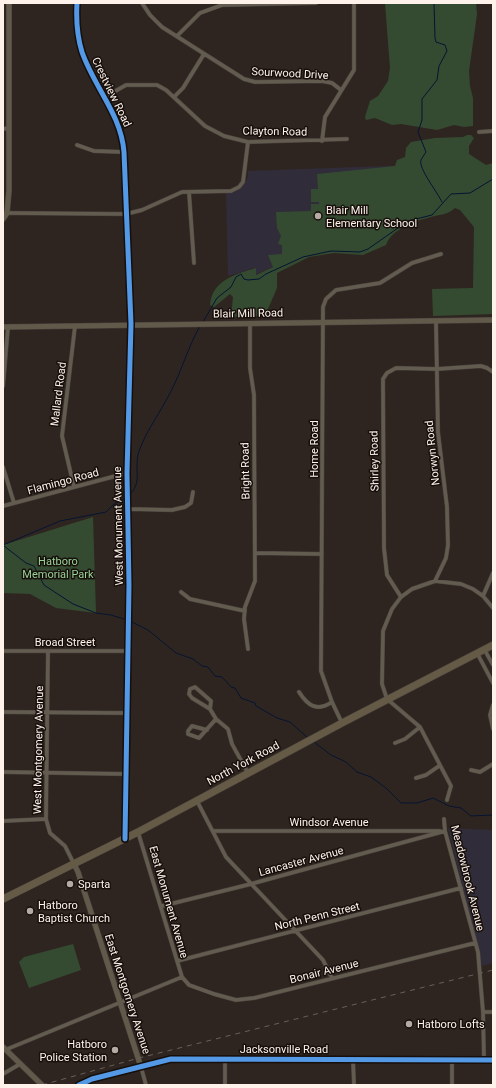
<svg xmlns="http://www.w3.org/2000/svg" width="496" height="1088" font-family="Roboto,sans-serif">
  <rect width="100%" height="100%" fill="#2f2520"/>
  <path fill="#302c3a" d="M 413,165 L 295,256 L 255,275 L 255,268 L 228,276 L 226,193 L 235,192 L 243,186 L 248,177 L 248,171 Z
    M 448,828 L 493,830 L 493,963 L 482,966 Z"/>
  <path fill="#344b31" d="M 385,3 L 476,3 L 477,14 L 469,71 L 470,86 L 473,98 L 473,126 L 464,127 L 454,125 L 437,130 L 401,124 L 392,125 L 375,118 L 366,120 L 365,117 L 370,101 L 378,96 L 388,81 L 390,68 Z
    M 467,135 L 471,135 L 474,138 L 469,146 L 469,154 L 486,165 L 493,163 L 493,314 L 433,316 L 432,289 L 473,288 L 474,227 L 460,210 L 455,208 C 448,214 444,214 435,216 C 418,220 392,228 386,245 L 363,255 L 334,253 L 309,257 L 277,273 L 277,288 L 265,316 L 231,317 L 233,297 L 230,294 L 214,307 L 210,305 C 212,280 236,274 256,268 L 256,275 L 273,267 L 268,255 L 282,254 L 282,245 L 278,244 L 281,236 L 277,228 L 276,212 L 311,211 L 311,204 L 319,204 L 319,202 L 311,202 L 311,189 L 318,189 L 317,174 L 395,166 L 397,160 L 405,157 L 406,148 L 411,142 L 435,138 L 463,137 Z
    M 93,517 L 96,613 L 56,608 L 30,594 L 3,593 L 3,545 Z
    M 73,944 L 81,970 L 29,988 L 19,962 L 24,957 Z"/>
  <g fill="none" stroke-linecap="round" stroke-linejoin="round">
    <path stroke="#041432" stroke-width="1" d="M 434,3 L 435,38 L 436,42 L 445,45 L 447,51 L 439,66 L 437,80 L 422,99 L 422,120 L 418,132 L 426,152 C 424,155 422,158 421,160 C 418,168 438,193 442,202
      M 203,322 L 217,298 L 231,287 L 236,277 L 241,274 L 244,279 L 248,280 L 259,279 L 266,274 L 303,257 L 331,251 L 360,252 L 368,249 L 408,221 L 432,215 L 451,194 L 470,193 L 493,179
      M 128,496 C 144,483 133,469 139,451 C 147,429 161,412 171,391 C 182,370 188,347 200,326
      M 3,545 L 60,521 L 106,512 L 114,504 L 125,498
      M 4,546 L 26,563 L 34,566 L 44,585 L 73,604 L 96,613 L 111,615 L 127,620
      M 130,621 L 148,630 L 176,653 L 193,659 L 202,666 L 208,667 L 215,676 L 222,677 L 231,687 L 235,688 L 241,698 L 255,703 L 256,706 L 277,718 L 290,722 L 308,738
      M 314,742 L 331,755 L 346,762 L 357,772 L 371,777 L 386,788 L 401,803 L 417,803 L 433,798 L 449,806 L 461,808 L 471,816 L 493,815"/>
    <g stroke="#4a433e" stroke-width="4.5">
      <path id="street" d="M 77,3 C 76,20 77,36 82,52 C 94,87 121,114 124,152 L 131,324 L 127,473 L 129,585 L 125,839
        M 142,3 L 150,15 L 162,27 L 244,79 L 255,82 L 322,81 L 332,83 L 341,90
        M 177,36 L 200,13 L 222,5 L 316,3
        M 105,97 L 126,85 L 157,85 L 166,90 L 205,126 L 224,136 L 248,142 L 347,139
        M 174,97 L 183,88 L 204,54
        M 3,129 L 9,128
        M 479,132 L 493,131
        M 322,141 L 325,117 L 354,70 L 354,3
        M 77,145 L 94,151 L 124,152
        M 189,192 L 194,263
        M 7,213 L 126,214 L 142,210 L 182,192 L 231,191 L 239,187 L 243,182 L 248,142
        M 3,386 L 8,327
        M 3,467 L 14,503
        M 74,487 L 62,436 L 75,326
        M 3,506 L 127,473
        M 129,509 L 172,510 L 185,507 L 191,503 L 193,492
        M 255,553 L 322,554
        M 435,581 L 446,558 L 448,545 L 447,507 L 438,432 L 436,322
        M 181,592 L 190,599 L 245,611
        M 483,596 L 493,573
        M 401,597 L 387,575 L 384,548 L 383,379 L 387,373 L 396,368 L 437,369 L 481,366 L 487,368 L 493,372
        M 248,649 L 244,619 L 245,607 L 255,581 L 254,395 L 250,368 L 250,323
        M 484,649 L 493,665
        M 3,651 L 127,651
        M 48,651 L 46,819 L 50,833 L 65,846 L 74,864
        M 477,653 L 493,683
        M 299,692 C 308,706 317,712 332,702
        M 493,705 L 490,715 L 493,729
        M 210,709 L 211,701 L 195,687 L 190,689 L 189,694 L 192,698 L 210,709 L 216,719 L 228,729 L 232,744 L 248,773
        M 3,712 L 126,713
        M 342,723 L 332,702 L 321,671 L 323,307 L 326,299 L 336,290 L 380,283 L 412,263 L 441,254
        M 207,730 L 192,726 L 188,731 L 188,734 L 199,738 L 216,719
        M 395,743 L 405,739 L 420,727
        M 471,770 L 480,772 L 493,764
        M 3,772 L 127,774
        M 416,778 L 426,775 L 439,766
        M 447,800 L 451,786 L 420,727 L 387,699 L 382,684 L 383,631 L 392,609 L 401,597 L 412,589 L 435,581 L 461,584 L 473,589 L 483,596 L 493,608
        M 197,801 L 226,857 L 323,960 L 332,978
        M 444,819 L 445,831 L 478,952 L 483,1012 L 484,1060
        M 3,821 L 46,819
        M 213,831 L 440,831
        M 138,832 L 182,977 L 189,985 L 214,994 L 236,1000 L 254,998 L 475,943
        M 162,906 L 251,884 L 445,831
        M 177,961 L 461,888
        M 483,1012 L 493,1012
        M 5,1050 L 182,977
        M 225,1059 L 225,1085
        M 353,1059 L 354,1085
        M 141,1067 L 146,1085
        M 3,1074 L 20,1064
        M 452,1085 L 452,1059"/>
    </g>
    <g stroke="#4a433e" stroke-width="6">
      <path id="secondary" d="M 3,219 L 7,213 L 9,191 L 9,3
        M 3,327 L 493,320
        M 74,864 L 78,872 L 141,1067
        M 3,1047 L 42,1085
        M 79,1085 L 92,1079 L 171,1059 L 493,1060"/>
    </g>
    <g stroke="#4a433e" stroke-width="8">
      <path id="highway" d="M 3,899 L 138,832 L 342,723 L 493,645"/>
    </g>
    <use href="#street" stroke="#625b4f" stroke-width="3.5"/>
    <use href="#secondary" stroke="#61594a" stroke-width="5"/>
    <use href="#highway" stroke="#645a45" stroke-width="7"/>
    <path stroke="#666057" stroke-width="1" stroke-dasharray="5 5" stroke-linecap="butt" d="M 42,1085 L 139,1058 L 493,970"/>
    <g stroke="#170f0b" stroke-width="8">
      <path id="cycleway" d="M 77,3 C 76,20 77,36 82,52 C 94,87 121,114 124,152 L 131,324 L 127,473 L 129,585 L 125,839
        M 79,1085 L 92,1079 L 171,1059 L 493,1060"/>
    </g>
    <use href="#cycleway" stroke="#5399e6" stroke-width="5"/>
  </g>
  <g fill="#b6aaa4" stroke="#170f0b" stroke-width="1.5">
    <circle cx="318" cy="216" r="4"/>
    <circle cx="70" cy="884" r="4"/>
    <circle cx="30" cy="911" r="4"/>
    <circle cx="409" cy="1024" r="4"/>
    <circle cx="115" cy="1050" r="4"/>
  </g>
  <g text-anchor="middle" stroke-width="3" stroke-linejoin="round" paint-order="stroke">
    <g font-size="11" fill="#fef2eb" stroke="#170f0b">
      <text transform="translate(290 73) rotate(3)" y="4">Sourwood Drive</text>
      <text transform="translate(112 92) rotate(64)" y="4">Crestview Road</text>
      <text transform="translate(275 131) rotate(1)" y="4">Clayton Road</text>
      <text transform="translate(248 313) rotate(-1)" y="4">Blair Mill Road</text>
      <text transform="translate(58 394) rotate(-83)" y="4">Mallard Road</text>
      <text transform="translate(314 449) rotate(-90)" y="4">Home Road</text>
      <text transform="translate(432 453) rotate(-96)" y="4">Norwyn Road</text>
      <text transform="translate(374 461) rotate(-91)" y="4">Shirley Road</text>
      <text transform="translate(245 471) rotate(-91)" y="4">Bright Road</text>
      <text transform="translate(63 481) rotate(-15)" y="4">Flamingo Road</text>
      <text transform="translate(118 526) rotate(-91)" y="4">West Monument Avenue</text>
      <text x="65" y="646">Broad Street</text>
      <text transform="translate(38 750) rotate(-89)" y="4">West Montgomery Avenue</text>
      <text transform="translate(243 763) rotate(-28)" y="4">North York Road</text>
      <text x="329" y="826">Windsor Avenue</text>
      <text transform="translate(301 861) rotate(-15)" y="4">Lancaster Avenue</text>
      <text transform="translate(468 878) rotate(76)" y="4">Meadowbrook Avenue</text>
      <text transform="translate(169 902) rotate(74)" y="4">East Monument Avenue</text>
      <text transform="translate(317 916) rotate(-14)" y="4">North Penn Street</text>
      <text transform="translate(324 971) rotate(-14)" y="4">Bonair Avenue</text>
      <text transform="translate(128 994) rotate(72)" y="4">East Montgomery Avenue</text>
      <text x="284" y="1053">Jacksonville Road</text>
    </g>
    <g font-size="11" fill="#fef2eb" stroke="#170f0b" text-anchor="start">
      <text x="326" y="214">Blair Mill<tspan x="326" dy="13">Elementary School</tspan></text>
      <text x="78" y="888">Sparta</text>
      <text x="38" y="909">Hatboro<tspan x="38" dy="13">Baptist Church</tspan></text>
      <text x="417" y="1028">Hatboro Lofts</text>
      <text x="107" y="1048" text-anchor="end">Hatboro<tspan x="107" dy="13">Police Station</tspan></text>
    </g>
    <g font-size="11" fill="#98d296" stroke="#170f0b">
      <text x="58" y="565">Hatboro<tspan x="58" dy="13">Memorial Park</tspan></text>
    </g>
  </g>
  <rect width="496" height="1088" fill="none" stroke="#fef2eb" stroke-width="8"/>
</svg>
